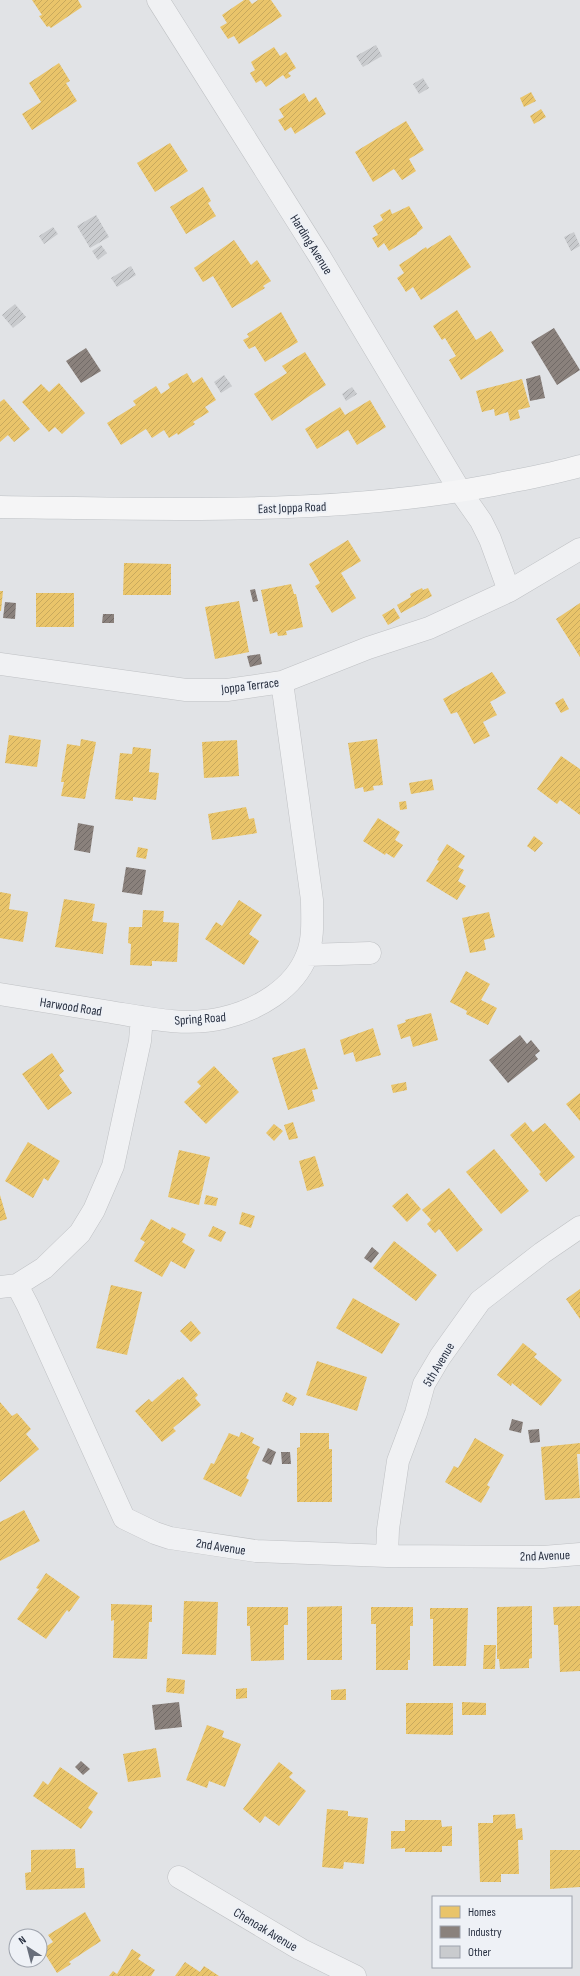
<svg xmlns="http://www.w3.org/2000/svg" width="580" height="1976" font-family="'Sofia Sans Condensed',sans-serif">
  <defs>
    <pattern id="homes-hatch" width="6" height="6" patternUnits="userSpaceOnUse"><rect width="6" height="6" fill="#e9c46a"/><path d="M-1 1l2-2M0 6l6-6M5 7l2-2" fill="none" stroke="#c8a95d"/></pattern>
    <pattern id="industry-hatch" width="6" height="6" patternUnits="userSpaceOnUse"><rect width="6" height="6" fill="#8a817c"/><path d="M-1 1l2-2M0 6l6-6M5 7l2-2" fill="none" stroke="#716a67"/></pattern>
    <pattern id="building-hatch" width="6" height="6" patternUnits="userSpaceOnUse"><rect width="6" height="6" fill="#c9cbce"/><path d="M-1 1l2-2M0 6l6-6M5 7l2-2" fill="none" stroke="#adafb2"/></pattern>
  </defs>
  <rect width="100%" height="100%" fill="#e1e3e6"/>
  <path fill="url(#homes-hatch)" d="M 32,0 L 78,0 L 82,7 L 51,28 L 49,26 L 47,27 L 39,16 L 42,15 Z
    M 244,0 L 249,0 L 252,4 L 258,0 L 271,0 L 282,16 L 239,44 L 234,36 L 228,39 L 220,27 L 227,23 L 222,15 Z
    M 274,47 L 280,56 L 286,52 L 296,68 L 288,73 L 291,76 L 286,79 L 283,75 L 266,87 L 261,80 L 256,83 L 250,73 L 255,70 L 251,62 Z
    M 59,63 L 70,81 L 66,83 L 77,101 L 32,130 L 22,114 L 41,102 L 29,83 Z
    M 531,92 L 536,101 L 524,107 L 520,98 Z
    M 304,93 L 309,102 L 316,97 L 326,114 L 295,134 L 291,127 L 285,131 L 278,120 L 284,117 L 279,109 Z
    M 541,109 L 546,117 L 534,124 L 530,116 Z
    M 406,121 L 424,150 L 409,159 L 416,171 L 402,180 L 394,169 L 373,182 L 355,152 Z
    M 170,143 L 188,171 L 155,192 L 137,163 Z
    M 203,187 L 211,201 L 208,203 L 216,216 L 186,234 L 170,207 Z
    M 409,206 L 423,228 L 417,233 L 417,234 L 389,251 L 384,243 L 378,248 L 372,238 L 378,235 L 373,226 L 383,220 L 380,215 L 390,209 L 392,214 Z
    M 450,235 L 471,267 L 421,300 L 413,287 L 406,292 L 397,278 L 404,273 L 399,265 L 426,247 L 427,249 Z
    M 234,240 L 251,265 L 257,260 L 271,281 L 263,286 L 265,288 L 232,308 L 213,276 L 203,282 L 194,268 Z
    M 457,310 L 476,340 L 491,331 L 504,351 L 461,380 L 449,360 L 456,356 L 445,338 L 442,340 L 433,326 Z
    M 281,312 L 298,342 L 265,362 L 255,346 L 249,349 L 243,340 L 249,337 L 247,334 Z
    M 305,352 L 326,385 L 272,421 L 254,394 L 287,373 L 282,366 Z
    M 187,373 L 193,383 L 202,377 L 216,400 L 205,407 L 209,412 L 193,422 L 195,424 L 178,435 L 177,433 L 169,438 L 164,430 L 152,438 L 146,429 L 121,445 L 107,423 L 136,405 L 133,401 L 156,386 L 161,394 L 170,388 L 168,384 Z
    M 522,379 L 530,407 L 518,410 L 520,418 L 510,421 L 508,412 L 495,416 L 494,409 L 482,412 L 476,391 Z
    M 59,383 L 85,413 L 62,434 L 55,427 L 49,432 L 22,402 L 41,384 L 49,392 Z
    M 4,399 L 30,429 L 14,442 L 8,435 L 0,442 L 0,402 Z
    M 370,400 L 386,427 L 357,445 L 348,430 L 317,449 L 305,429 L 340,407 L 345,415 Z
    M 348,540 L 361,561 L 341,573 L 356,598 L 332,613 L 315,586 L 320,583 L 309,564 Z
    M 124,563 L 171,564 L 171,595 L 123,595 Z
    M 291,584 L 294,594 L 296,594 L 303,627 L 286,631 L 287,635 L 278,636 L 277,632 L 270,634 L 261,590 Z
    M 422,588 L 423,590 L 428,588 L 432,596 L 401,613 L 397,605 L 411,597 L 410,594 Z
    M 0,591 L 3,591 L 1,611 L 0,611 Z
    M 36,593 L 74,593 L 74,627 L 36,627 Z
    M 239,601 L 249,652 L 215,659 L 205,607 Z
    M 580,603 L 580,657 L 556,619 Z
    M 394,608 L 400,618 L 388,625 L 382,615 Z
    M 492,672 L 506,693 L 490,702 L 497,715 L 483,722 L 490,736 L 474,744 L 457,712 L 451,714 L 443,699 Z
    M 563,698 L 569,709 L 561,713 L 555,703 Z
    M 9,735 L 41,740 L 37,767 L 5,763 Z
    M 81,739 L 96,742 L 85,799 L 61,796 L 64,782 L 61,782 L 67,744 L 80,746 Z
    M 377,739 L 383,785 L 373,786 L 374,790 L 364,792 L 363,787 L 355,789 L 348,743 Z
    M 237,740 L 239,776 L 204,778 L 202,742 Z
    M 133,747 L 151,749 L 149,772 L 159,773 L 156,800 L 133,797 L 133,801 L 115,799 L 120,753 L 132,754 Z
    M 561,756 L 580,769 L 580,815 L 560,800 L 557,804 L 537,789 Z
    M 432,779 L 434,790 L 411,794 L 409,783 Z
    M 406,801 L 407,809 L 400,810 L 399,802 Z
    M 246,807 L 249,819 L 254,818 L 257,833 L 212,840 L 208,814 Z
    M 378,818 L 400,832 L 395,840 L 403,845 L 394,858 L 386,853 L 385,855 L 363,841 Z
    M 534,836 L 543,843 L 535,852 L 527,846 Z
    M 447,844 L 465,856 L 458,867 L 464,870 L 458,881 L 466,886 L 457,900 L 426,881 L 439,861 L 437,860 Z
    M 138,847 L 148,849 L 146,859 L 136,857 Z
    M 0,892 L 11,894 L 9,909 L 28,912 L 23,942 L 0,938 Z
    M 64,899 L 95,904 L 92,921 L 107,923 L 103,954 L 55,947 Z
    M 239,900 L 262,915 L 249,934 L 259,941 L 244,965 L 205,939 L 216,922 L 222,926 Z
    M 143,910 L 164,911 L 163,922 L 179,923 L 177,962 L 152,961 L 152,966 L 130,965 L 131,944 L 128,943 L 129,927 L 142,927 Z
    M 489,912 L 495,937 L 484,940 L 486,950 L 470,953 L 462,918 Z
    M 466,971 L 490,984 L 481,1000 L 497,1008 L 488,1025 L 466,1014 L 467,1011 L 450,1002 Z
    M 431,1013 L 438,1040 L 413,1047 L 410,1036 L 401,1039 L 397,1025 L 406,1022 L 405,1020 Z
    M 373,1028 L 381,1055 L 356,1062 L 353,1052 L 344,1055 L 340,1040 Z
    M 305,1048 L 318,1089 L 312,1090 L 315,1101 L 288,1110 L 272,1058 Z
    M 52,1053 L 64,1071 L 59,1075 L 72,1093 L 48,1110 L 22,1074 Z
    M 214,1066 L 239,1092 L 206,1124 L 184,1102 L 201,1086 L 197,1082 Z
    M 406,1082 L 407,1090 L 393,1093 L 391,1085 Z
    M 580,1093 L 580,1121 L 566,1104 Z
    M 293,1122 L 298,1138 L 289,1140 L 284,1125 Z
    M 525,1122 L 533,1132 L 545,1123 L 575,1157 L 546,1182 L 539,1174 L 541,1172 L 510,1135 Z
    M 274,1124 L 283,1131 L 274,1141 L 266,1133 Z
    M 28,1142 L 60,1161 L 48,1181 L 44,1178 L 33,1198 L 5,1181 Z
    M 494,1149 L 529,1191 L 501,1214 L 466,1172 Z
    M 179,1150 L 210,1157 L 199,1205 L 168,1197 Z
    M 315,1156 L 324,1186 L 307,1191 L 299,1161 Z
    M 449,1188 L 483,1230 L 457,1252 L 439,1229 L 435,1233 L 427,1224 L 431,1220 L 422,1210 Z
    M 407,1193 L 421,1209 L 407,1222 L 392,1206 Z
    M 0,1195 L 7,1219 L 0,1221 Z
    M 206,1195 L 218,1198 L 216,1206 L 204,1204 Z
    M 242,1212 L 255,1216 L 251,1228 L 239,1224 Z
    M 151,1219 L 170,1230 L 172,1227 L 186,1234 L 182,1242 L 195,1250 L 185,1269 L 171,1261 L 162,1277 L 134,1261 L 145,1242 L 140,1239 Z
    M 213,1226 L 226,1232 L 221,1242 L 208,1236 Z
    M 394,1241 L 437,1275 L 416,1301 L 373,1268 Z
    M 111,1285 L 142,1292 L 127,1355 L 96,1348 Z
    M 580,1289 L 580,1319 L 566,1299 Z
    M 353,1298 L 400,1324 L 382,1354 L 336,1328 Z
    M 191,1321 L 201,1333 L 191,1342 L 180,1331 Z
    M 523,1343 L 537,1354 L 534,1357 L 562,1380 L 541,1406 L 512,1383 L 511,1386 L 497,1375 Z
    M 317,1361 L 367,1377 L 357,1411 L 306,1395 Z
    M 183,1377 L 198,1395 L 195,1398 L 201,1405 L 173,1428 L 176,1431 L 162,1442 L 135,1411 L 149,1399 L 152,1402 L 178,1379 L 179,1380 Z
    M 286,1392 L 297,1398 L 293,1406 L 282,1401 Z
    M 0,1402 L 12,1416 L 17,1413 L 31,1429 L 26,1434 L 39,1449 L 0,1482 Z
    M 241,1432 L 254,1438 L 252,1443 L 260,1447 L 246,1478 L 249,1480 L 241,1497 L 203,1479 L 211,1463 L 214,1464 L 229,1433 L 239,1437 Z
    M 300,1433 L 329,1433 L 329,1449 L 332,1449 L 332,1502 L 297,1502 L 297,1448 L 300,1447 Z
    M 475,1438 L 504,1455 L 487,1485 L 490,1487 L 481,1503 L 445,1482 L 454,1466 L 458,1468 Z
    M 580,1443 L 580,1454 L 577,1454 L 580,1498 L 545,1500 L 541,1447 Z
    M 24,1510 L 40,1541 L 0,1561 L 0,1522 Z
    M 46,1573 L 80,1597 L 69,1612 L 67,1610 L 46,1639 L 17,1619 L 39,1589 L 36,1588 Z
    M 184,1601 L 218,1602 L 216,1655 L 182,1654 Z
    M 111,1604 L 152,1605 L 152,1622 L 149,1622 L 147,1659 L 113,1658 L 114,1620 L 111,1621 Z
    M 342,1606 L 342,1660 L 307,1660 L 307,1607 Z
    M 532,1606 L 532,1658 L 529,1659 L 529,1668 L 500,1669 L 499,1659 L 497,1659 L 497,1607 Z
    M 580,1606 L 580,1671 L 560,1672 L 558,1625 L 554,1625 L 553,1607 Z
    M 247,1607 L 288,1607 L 288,1625 L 284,1625 L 284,1660 L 251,1661 L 250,1626 L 247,1626 Z
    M 371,1607 L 413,1607 L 413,1626 L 410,1626 L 410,1660 L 408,1660 L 408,1670 L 376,1670 L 376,1624 L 371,1624 Z
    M 430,1608 L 468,1608 L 466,1666 L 433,1666 L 433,1619 L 430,1619 Z
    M 484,1645 L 496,1645 L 495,1669 L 483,1669 Z
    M 167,1678 L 185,1680 L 184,1694 L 166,1692 Z
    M 247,1688 L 247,1698 L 236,1699 L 236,1689 Z
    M 346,1689 L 346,1700 L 331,1700 L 331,1690 Z
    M 462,1702 L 486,1703 L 486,1715 L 462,1715 Z
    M 406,1703 L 453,1703 L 453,1735 L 406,1734 Z
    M 207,1725 L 224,1731 L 222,1737 L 241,1744 L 225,1787 L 209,1781 L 207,1788 L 186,1780 Z
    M 156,1748 L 161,1777 L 128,1782 L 123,1754 Z
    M 279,1762 L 293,1773 L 289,1777 L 306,1791 L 279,1826 L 265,1816 L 260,1823 L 243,1809 Z
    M 60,1767 L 98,1793 L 88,1808 L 93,1812 L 81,1829 L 33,1796 L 43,1781 L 48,1785 Z
    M 327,1809 L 348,1811 L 348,1816 L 368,1818 L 364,1864 L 344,1862 L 343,1869 L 322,1867 Z
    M 515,1814 L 516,1829 L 522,1828 L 523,1840 L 518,1840 L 519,1874 L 501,1874 L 501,1882 L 480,1882 L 478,1823 L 493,1823 L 493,1815 Z
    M 405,1820 L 441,1820 L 442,1827 L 452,1826 L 452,1846 L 442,1846 L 442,1852 L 405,1852 L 405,1848 L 391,1849 L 391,1831 L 405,1831 Z
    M 75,1849 L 76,1868 L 84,1868 L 85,1888 L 26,1890 L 25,1873 L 31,1872 L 31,1850 Z
    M 550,1850 L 580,1850 L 580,1887 L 550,1889 Z
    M 85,1912 L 101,1941 L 69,1962 L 71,1964 L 57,1973 L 42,1949 L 53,1942 L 48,1935 Z
    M 132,1949 L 141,1955 L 138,1959 L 155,1970 L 151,1976 L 109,1976 L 113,1971 L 117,1974 Z
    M 185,1962 L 200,1972 L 204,1966 L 219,1976 L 175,1976 Z"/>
  <path fill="url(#industry-hatch)" d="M 554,328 L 580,370 L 557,385 L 531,342 Z
    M 86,348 L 101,371 L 81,383 L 66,361 Z
    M 540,375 L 545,398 L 530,401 L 526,379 Z
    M 255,589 L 258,601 L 253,602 L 250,590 Z
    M 5,602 L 16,603 L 15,619 L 3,618 Z
    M 103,614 L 114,614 L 114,623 L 102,623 Z
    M 260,654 L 262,664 L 250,667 L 247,656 Z
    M 78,823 L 94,826 L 90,853 L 74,850 Z
    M 126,867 L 146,870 L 142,895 L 122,892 Z
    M 520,1035 L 527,1044 L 531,1040 L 540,1051 L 535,1055 L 538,1059 L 508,1083 L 489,1060 Z
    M 372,1247 L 379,1253 L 371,1263 L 364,1258 Z
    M 512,1419 L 523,1422 L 521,1433 L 509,1430 Z
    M 539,1429 L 540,1442 L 530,1443 L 528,1430 Z
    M 268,1448 L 276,1452 L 271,1465 L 262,1461 Z
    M 281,1452 L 290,1452 L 291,1464 L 282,1464 Z
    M 179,1702 L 182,1727 L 155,1730 L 152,1705 Z
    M 81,1761 L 90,1769 L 83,1775 L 75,1767 Z"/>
  <path fill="url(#building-hatch)" d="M 376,45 L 382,56 L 363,67 L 356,56 Z
    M 423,78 L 429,88 L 419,94 L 413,84 Z
    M 96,215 L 109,237 L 90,248 L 77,226 Z
    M 53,227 L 58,234 L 44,244 L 39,236 Z
    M 574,232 L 580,246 L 571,251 L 564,237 Z
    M 101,245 L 107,253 L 98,260 L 92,251 Z
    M 131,266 L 136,275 L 117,287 L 111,278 Z
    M 15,304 L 26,317 L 13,328 L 2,315 Z
    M 224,375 L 232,386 L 221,393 L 214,382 Z
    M 352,387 L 357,394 L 346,401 L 342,394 Z"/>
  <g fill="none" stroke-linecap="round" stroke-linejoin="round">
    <g stroke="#bfc1c4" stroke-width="23">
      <path id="minor" d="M 158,0 L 320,257 L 460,491 L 481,521 L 490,539 L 509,591
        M 0,664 L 186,690 L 227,690 L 282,682 L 368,648 L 429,628 L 509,591 L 580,549
        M 307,955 L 370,953
        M 0,994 C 37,1000 74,1006 111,1012 C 147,1018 187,1027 223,1018 C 257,1010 294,989 307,955 C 314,938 312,918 312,900 L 282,682
        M 17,1285 L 28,1306 L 124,1518 L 155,1533 L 170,1538 L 256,1551 L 387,1556 L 543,1557 L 580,1554
        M 0,1287 L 17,1285 L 44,1268 L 80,1233 L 94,1210 L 113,1166 L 140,1041 L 142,1017
        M 387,1556 L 388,1529 L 398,1461 L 416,1413 L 424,1384 L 440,1357 L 480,1301 L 542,1253 L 580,1227
        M 179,1877 L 300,1949 L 355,1976"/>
    </g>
    <g stroke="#bdc0c4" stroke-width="23">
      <path id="primary" d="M 0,507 C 166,509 331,516 494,485 C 523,479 552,474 580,466"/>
    </g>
    <use href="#minor" stroke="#f0f1f3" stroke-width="22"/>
    <use href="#primary" stroke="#f5f5f6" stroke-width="22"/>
  </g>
  <g text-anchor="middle" stroke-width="4" stroke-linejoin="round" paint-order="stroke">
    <g font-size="13" fill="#272f40" stroke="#eef1f6">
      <text transform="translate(312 244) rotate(58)" y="5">Harding Avenue</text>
      <text transform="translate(292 507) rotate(-2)" y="5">East Joppa Road</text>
      <text transform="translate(250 685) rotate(-7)" y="5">Joppa Terrace</text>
      <text transform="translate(71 1006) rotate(9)" y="5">Harwood Road</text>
      <text transform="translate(200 1018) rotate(-4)" y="5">Spring Road</text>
      <text transform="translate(438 1364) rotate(-59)" y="5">5th Avenue</text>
      <text transform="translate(221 1546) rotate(9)" y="5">2nd Avenue</text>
      <text transform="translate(545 1555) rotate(-2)" y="5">2nd Avenue</text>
      <text transform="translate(266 1929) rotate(31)" y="5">Chenoak Avenue</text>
    </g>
  </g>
  <rect x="432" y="1896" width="140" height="72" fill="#eef1f6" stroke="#9ea3ad"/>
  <rect x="440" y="1906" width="20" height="12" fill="#e9c46a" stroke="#9ea3ad"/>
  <text x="468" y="1916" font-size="12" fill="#272f40">Homes</text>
  <rect x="440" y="1926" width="20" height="12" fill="#8a817c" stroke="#9ea3ad"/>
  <text x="468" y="1936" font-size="12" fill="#272f40">Industry</text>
  <rect x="440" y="1946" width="20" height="12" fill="#c9cbce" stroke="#9ea3ad"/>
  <text x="468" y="1956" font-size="12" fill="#272f40">Other</text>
  <g transform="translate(28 1948) rotate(324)"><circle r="19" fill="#eef1f6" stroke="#9ea3ad"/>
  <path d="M0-3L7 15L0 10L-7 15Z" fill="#686e7a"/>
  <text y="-6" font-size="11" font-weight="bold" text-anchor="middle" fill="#272f40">N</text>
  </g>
</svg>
